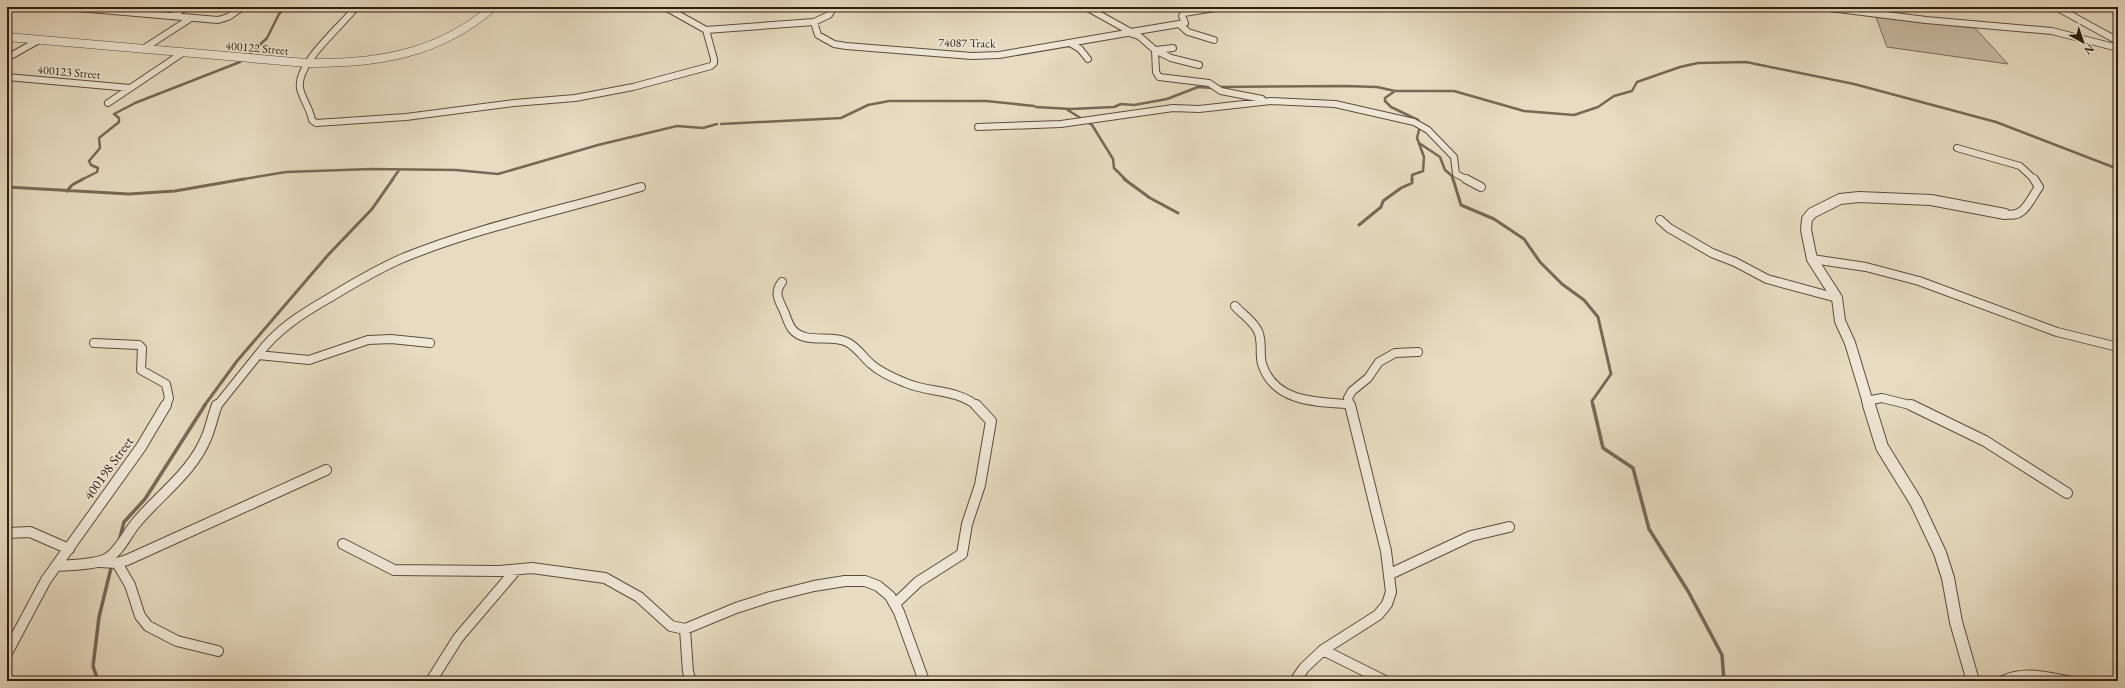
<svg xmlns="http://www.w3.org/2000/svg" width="2125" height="688" font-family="'EB Garamond',serif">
  <rect width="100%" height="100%" fill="#e7dcc1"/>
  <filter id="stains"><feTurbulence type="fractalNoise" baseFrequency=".005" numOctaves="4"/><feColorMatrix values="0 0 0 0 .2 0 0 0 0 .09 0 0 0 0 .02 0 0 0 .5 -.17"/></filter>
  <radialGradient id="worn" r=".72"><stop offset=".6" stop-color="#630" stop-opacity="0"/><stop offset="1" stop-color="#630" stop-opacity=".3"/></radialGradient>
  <path fill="#c8bba3" stroke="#7c6c5a" d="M 1876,17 L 1975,28 L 2008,64 L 1887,47 Z"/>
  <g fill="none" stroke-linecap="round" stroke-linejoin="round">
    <path stroke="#786857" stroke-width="2.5" d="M 250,54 L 267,38 L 279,14 L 286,7
      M 1217,87 L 1345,86 L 1377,87 L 1395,91 L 1454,91 L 1524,111 L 1574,115 L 1598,107 L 1614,96 L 1632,91 L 1637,82 L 1680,67 L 1698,63 L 1746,62 L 1854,84 L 1996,122 L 2118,169
      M 1395,91 L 1385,98 L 1385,101 L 1391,107 L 1418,120 L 1420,126 L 1417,138 L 1424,157 L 1423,171 L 1412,175 L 1412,180
      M 1036,107 L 1071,109 L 1114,107 L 1121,104 L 1134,105 L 1167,99 L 1198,87 L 1213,88
      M 1066,109 L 1092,125 L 1113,159 L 1114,168 L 1126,180
      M 721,124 L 841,118 L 868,105 L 889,101 L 986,101 L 1034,106
      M 1419,143 L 1440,157 L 1445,170 L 1452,176 L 1453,180
      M 81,180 L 97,172 L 98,168 L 91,165 L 89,161 L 100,148 L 99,138 L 119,122 L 119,118 L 114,114 L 135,103 L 240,62
      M 238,180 L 286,172 L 371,169 L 456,170 L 498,174 L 598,145 L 677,126 L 703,128 L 717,124
      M 392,180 L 399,170"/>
    <path stroke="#786857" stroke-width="3" d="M 1124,179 L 1150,198 L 1178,213
      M 1453,179 L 1461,205 L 1494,219 L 1524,239 L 1540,262 L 1562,284 L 1584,300 L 1598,317 L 1611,374 L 1592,401 L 1593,406
      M 7,187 L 129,194 L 175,191 L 244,179
      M 67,191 L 72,185 L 83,179
      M 1359,225 L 1381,207 L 1383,201 L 1401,188 L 1412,183 L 1412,179
      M 204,406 L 237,361 L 328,255 L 372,209 L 393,179"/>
    <path stroke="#786857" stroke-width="3.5" d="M 1593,405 L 1603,448 L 1633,468 L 1649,529 L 1688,591 L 1722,655 L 1724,681
      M 119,541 L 124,522 L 145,499 L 205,405
      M 98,681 L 93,666 L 99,617 L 112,564"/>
    <g stroke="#5d4c3d" stroke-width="8">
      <path id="minor-far2" d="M 66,7 L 218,20 L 228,17 L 243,7
        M 356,7 C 342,26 296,63 300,88 C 302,99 310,108 312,120 L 316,123 L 406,117 L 514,103 L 575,98 L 633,87 L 711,66 L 714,63 L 714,59 L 706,30 L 665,7
        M 834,7 L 829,15 L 814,22 L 818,35 L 834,44 L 846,46 L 972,56 L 999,55 L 1127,33 L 1129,31
        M 1086,7 L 1129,31
        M 1257,7 L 1260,7
        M 1822,7 L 1926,20 L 2052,31 L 2118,48
        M 2056,7 L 2118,41
        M 7,9 L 10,7
        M 172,16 L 186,7
        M 1179,24 L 1188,32 L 1214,40
        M 706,30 L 814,22
        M 1131,32 L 1185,23 L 1182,16 L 1184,13 L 1221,7
        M 1129,33 L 1139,36 L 1155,50 L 1156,72 L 1159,77 L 1209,83 L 1221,91 L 1262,99
        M 1070,43 L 1080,49 L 1088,59
        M 143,49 L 191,18
        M 1155,50 L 1171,58 L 1199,65
        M 1156,50 L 1173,48
        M 7,58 L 39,40
        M 7,77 L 130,88
        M 108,103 L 184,52
        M 978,127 L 1061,124 L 1173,108 L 1199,109 L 1271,101 L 1335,104 L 1414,122 L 1428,130 L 1454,157 L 1456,174 L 1468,180
        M 1957,148 L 2020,166 L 2035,180"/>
    </g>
    <g stroke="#5d4c3d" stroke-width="10">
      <path id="minor-far1" d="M 1466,179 L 1481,187
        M 2005,214 C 2024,219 2029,201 2039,187 L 2034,179
        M 1660,220 L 1669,228 L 1712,253 L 1735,262 L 1767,279 L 1837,298
        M 1812,259 L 1866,267 L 1919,281 L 2057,332 L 2118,347
        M 782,282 C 775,291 777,297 782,307 C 786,314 787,322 792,329 C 805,345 830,334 847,342 C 857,347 863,357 871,364 C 881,373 894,378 906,383 C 929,393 957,389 977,406
        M 1235,306 C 1242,314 1253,321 1258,331 C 1263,342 1259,353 1262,364 C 1274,402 1315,402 1348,404
        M 94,343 L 139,345 L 142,348 L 141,370 L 166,384 L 169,398 L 166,406
        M 258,355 C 277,329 303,313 331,297 C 354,283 378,269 403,258 C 479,227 562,210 641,187
        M 1866,401 L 1882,398 L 1914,406
        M 217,406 L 258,355 L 309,360 L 368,340 L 391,339 L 430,343
        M 1350,406 L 1348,398 L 1352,391 L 1368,378 L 1379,362 L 1395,353 L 1418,352"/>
    </g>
    <g stroke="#5d4c3d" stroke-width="12">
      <path id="minor" d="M 1911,405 L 1985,441 L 2067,493
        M 7,533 L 30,532 L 69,549
        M 343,544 L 394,570 L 499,571 L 532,568 L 605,578 L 639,597 L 671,626 L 685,629 L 736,608 L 770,597 L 814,586 L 845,581 L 865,581 L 878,586 L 890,596 L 899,612 L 924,681
        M 100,562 L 117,563 L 127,560 L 326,470
        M 117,563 L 130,585 L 140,616 L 148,626 L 177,641 L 218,651
        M 57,566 C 70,565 97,565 108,558 C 121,549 126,535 136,523 C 160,494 193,472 207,436 C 211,426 213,415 217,405
        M 1390,574 L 1471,536 L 1509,527
        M 895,604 L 918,582 L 962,554 L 967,524 L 980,485 L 991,421 L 976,405
        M 685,629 L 688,672 L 691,681
        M 1323,650 L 1385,681
        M 7,653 L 46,580 L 141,447 L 166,405
        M 431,681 L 458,638 L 516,570
        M 1295,681 L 1304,668 L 1323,650 L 1378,615 L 1387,604 L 1391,592 L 1386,551 L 1350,405
        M 2003,681 C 2024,671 2045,677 2067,681"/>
    </g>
    <g stroke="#5d4c3d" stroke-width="9">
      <path id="tertiary-far2" d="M 7,37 L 307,63 C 376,64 440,54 493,7"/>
    </g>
    <g stroke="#5d4c3d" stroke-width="12">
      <path id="tertiary-far1" d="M 1869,406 L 1850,343 L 1840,321 L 1837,298 L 1812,259 L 1806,230 L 1807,219 L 1812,213 L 1840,199 L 1859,197 L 1931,200 L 2005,214"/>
    </g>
    <g stroke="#5d4c3d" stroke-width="14">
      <path id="tertiary" d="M 1869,405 L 1882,447 L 1916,502 L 1940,553 L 1948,578 L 1956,622 L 1973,681"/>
    </g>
    <use href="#minor-far2" stroke="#efe8d7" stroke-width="6"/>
    <use href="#minor-far1" stroke="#efe8d7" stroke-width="8"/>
    <use href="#minor" stroke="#efe8d7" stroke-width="10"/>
    <use href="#tertiary-far2" stroke="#efe8d7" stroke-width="8"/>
    <use href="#tertiary-far1" stroke="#efe8d7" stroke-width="10"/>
    <use href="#tertiary" stroke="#efe8d7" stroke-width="12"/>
  </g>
  <g text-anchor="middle" stroke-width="3" stroke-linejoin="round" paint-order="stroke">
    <g font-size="12" fill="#2f1c11" stroke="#efe8d7">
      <text transform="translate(967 43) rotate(1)" y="4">74087 Track</text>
      <text transform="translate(257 48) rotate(5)" y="4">400122 Street</text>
      <text transform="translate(69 72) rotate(5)" y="4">400123 Street</text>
    </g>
    <g font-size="14" fill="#2f1c11" stroke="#efe8d7">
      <text transform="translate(108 468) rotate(-54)" y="5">400198 Street</text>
    </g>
  </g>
  <rect width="2125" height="688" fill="none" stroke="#e7dcc1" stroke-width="24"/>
  <rect x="8" y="8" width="2109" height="672" fill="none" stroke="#2f1c11" stroke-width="2"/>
  <rect x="12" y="12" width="2101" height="664" fill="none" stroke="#2f1c11"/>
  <g transform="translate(2083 42) rotate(140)" stroke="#efe8d7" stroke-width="3" paint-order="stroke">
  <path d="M0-3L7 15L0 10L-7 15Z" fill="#2f1c11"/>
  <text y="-6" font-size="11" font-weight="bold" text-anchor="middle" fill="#2f1c11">N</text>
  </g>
  <rect width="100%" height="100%" filter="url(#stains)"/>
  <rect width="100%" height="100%" fill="url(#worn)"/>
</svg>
